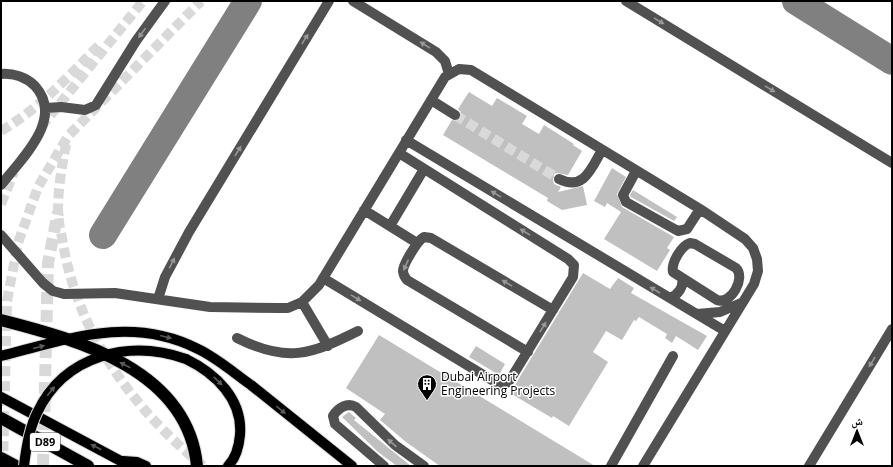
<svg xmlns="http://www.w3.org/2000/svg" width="893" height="467" font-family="'Open Sans','Noto Naskh Arabic',sans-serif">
  <rect width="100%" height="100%" fill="#fff"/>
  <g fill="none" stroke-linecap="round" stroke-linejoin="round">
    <path stroke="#808080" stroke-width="28" d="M 796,1 L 892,61
      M 103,235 L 248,1"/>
  </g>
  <path fill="#c0c0c0" d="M 469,92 L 492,106 L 497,98 L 527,116 L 522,124 L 539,134 L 544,125 L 574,144 L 573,145 L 582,151 L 568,175 L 557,173 L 554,174 L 553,180 L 554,184 L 561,187 L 558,192 L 583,186 L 587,205 L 562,210 L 547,201 L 548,198 L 443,135 L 452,120 L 458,121 L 461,118 L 461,112 L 458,109 Z
    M 612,168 L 626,177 L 617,194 L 622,207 L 674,237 L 667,248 L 670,250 L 657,271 L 604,239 L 621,212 L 607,203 L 605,207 L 594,201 Z
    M 633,190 L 677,217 L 674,221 L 631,197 L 630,195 Z
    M 583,273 L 610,289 L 618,278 L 634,288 L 631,293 L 707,336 L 698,350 L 676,336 L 672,343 L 665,338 L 667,334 L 639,317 L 636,321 L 634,320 L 622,340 L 606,331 L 593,352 L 608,362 L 569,426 L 553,416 L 552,418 L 510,393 Z
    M 379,335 L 595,466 L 440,466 L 437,464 L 406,442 L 380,420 L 385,414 L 346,388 Z
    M 476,346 L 505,364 L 499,375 L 469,357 Z
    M 349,412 L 356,418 L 354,420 L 411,466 L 397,466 L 378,452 L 342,417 Z"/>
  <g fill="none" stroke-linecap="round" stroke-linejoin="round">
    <path stroke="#d9d9d9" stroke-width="10" stroke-dasharray="10 5" stroke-linecap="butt" d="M 455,115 L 559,179"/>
    <path stroke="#d9d9d9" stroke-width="10" stroke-dasharray="10 5" stroke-linecap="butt" d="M 41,127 L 143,1
      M 1,131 C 41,107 68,77 100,44
      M 66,144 C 62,166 58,188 58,210 C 58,221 61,232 63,243 C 78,334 133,409 203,466
      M 1,204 L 14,172
      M 3,466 L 7,301 L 18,243 L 38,187 L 68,136 L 201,1"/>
    <path stroke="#d9d9d9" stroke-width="12" stroke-dasharray="12 6" stroke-linecap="butt" d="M 43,466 L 48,263 L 58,212"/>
    <g stroke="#dbdbdb" stroke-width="12">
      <path id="major" d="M 186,359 C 215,373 243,399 240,435 C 239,446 236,458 228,466
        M 251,385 L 352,466
        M 1,397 L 130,466
        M 123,461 L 137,462 L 146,466"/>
    </g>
    <g stroke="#dbdbdb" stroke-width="14">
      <path id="highway" d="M 1,418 L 88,466
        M 1,458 L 16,466"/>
    </g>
    <path stroke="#515151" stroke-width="10" d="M 353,1 L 436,52 L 445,61 L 449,74
      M 626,1 L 892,163
      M 1,74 C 13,73 26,77 35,86 C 65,119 21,159 1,185
      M 431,100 L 455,115
      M 46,108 L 61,107 L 85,110 L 96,105 L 136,41 L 165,1
      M 406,140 L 725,331
      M 636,171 L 623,195 L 626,202 L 678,231 L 687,229 L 700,209
      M 559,179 C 584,191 591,169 602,150
      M 364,210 L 417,243
      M 390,226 L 424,169
      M 1,235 L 43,283 L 53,291 L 64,294 L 115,293 L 210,307 L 280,308 L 288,308 L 302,302 L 319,285 L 445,77 L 459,69 L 471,70 L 700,209 L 745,239 L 753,248 L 757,259 L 758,271 L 754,284 L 643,466
      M 690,243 L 695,244 L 736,268 C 746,278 731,305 717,300 L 673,272 C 671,263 681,246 690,243 Z
      M 323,278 L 500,385 L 504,385 L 510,380 L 573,277 L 574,265 L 568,259 L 399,153
      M 670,298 C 678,295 684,287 682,278
      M 158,299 L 165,277 L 189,232 L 329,1
      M 302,302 L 328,346
      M 697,314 L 720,312 L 741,303
      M 237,338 C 287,363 310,355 358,331
      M 528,352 L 407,280 C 405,277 403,275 403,271 C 403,264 418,240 424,237 L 431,238 L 553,310
      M 384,466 L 335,424 L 333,416 C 338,408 347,402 356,407 L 395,445 L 424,466
      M 611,466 L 673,356
      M 809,466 L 892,329"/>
    <use href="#major" stroke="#000" stroke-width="10"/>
    <use href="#highway" stroke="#000" stroke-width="12"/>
    <g stroke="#dbdbdb" stroke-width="12" stroke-linecap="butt">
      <path id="major-bridge" d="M 1,356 C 68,339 131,315 198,349 C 217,358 234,373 251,385
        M 24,466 C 26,448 29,429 37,413 C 64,355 129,339 186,359"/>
    </g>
    <g stroke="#dbdbdb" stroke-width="14" stroke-linecap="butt">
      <path id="highway-bridge" d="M 1,320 C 79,340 188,370 197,466"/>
    </g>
    <use href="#major-bridge" stroke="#000" stroke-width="10"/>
    <use href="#highway-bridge" stroke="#000" stroke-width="12"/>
  </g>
  <defs><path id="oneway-solid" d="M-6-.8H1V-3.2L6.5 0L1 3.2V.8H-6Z"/></defs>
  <g fill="#979797">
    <use href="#oneway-solid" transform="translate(659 21) rotate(31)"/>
    <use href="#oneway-solid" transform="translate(142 33) rotate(126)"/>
    <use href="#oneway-solid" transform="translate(305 39) rotate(-58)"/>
    <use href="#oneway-solid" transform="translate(425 45) rotate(-148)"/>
    <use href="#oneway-solid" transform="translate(770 89) rotate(31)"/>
    <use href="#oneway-solid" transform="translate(238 151) rotate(-59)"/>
    <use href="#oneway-solid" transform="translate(496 194) rotate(-149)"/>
    <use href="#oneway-solid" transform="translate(525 232) rotate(-148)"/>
    <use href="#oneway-solid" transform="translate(172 263) rotate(-63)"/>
    <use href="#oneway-solid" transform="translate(406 265) rotate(114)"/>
    <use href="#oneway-solid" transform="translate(507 283) rotate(-149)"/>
    <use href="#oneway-solid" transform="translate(655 290) rotate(-149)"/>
    <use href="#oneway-solid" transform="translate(356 298) rotate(31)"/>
    <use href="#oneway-solid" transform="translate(543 327) rotate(-59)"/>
    <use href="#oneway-solid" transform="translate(872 362) rotate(121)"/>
    <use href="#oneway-solid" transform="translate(392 443) rotate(-139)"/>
  </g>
  <g fill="#595959">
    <use href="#oneway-solid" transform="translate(166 337) rotate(14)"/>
    <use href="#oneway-solid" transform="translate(39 347) rotate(-15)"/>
    <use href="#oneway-solid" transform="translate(125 365) rotate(-152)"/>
    <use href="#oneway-solid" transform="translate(218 381) rotate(44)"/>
    <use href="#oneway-solid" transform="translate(51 391) rotate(-51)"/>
    <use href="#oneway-solid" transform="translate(281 410) rotate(39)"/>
    <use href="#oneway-solid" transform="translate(96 447) rotate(-152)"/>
  </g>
  <defs>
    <g id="building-pin" transform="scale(1)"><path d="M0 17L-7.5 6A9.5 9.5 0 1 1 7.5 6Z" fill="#000" stroke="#fff"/><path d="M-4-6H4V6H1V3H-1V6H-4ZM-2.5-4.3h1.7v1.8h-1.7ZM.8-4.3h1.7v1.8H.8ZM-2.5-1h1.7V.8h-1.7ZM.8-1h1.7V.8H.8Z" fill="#fff"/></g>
  </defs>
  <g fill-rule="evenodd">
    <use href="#building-pin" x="427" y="384"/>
  </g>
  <g text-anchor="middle" stroke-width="3" stroke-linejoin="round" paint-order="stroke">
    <rect fill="#fff" stroke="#4c4c4c" stroke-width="1" x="30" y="433" width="30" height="18" rx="3"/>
    <g font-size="11" font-weight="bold" fill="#000">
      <text x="45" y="446">D89</text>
    </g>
    <g font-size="12" fill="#000" stroke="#fff" text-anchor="start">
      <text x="441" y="381">Dubai Airport<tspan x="441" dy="14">Engineering Projects</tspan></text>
    </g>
  </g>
  <rect width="893" height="467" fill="none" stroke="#000000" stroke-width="4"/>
  <g transform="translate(857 431)" stroke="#ffffff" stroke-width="3" paint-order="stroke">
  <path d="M0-3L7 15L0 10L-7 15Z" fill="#000000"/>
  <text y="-6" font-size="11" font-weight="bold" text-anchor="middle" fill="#000000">ش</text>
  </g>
</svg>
